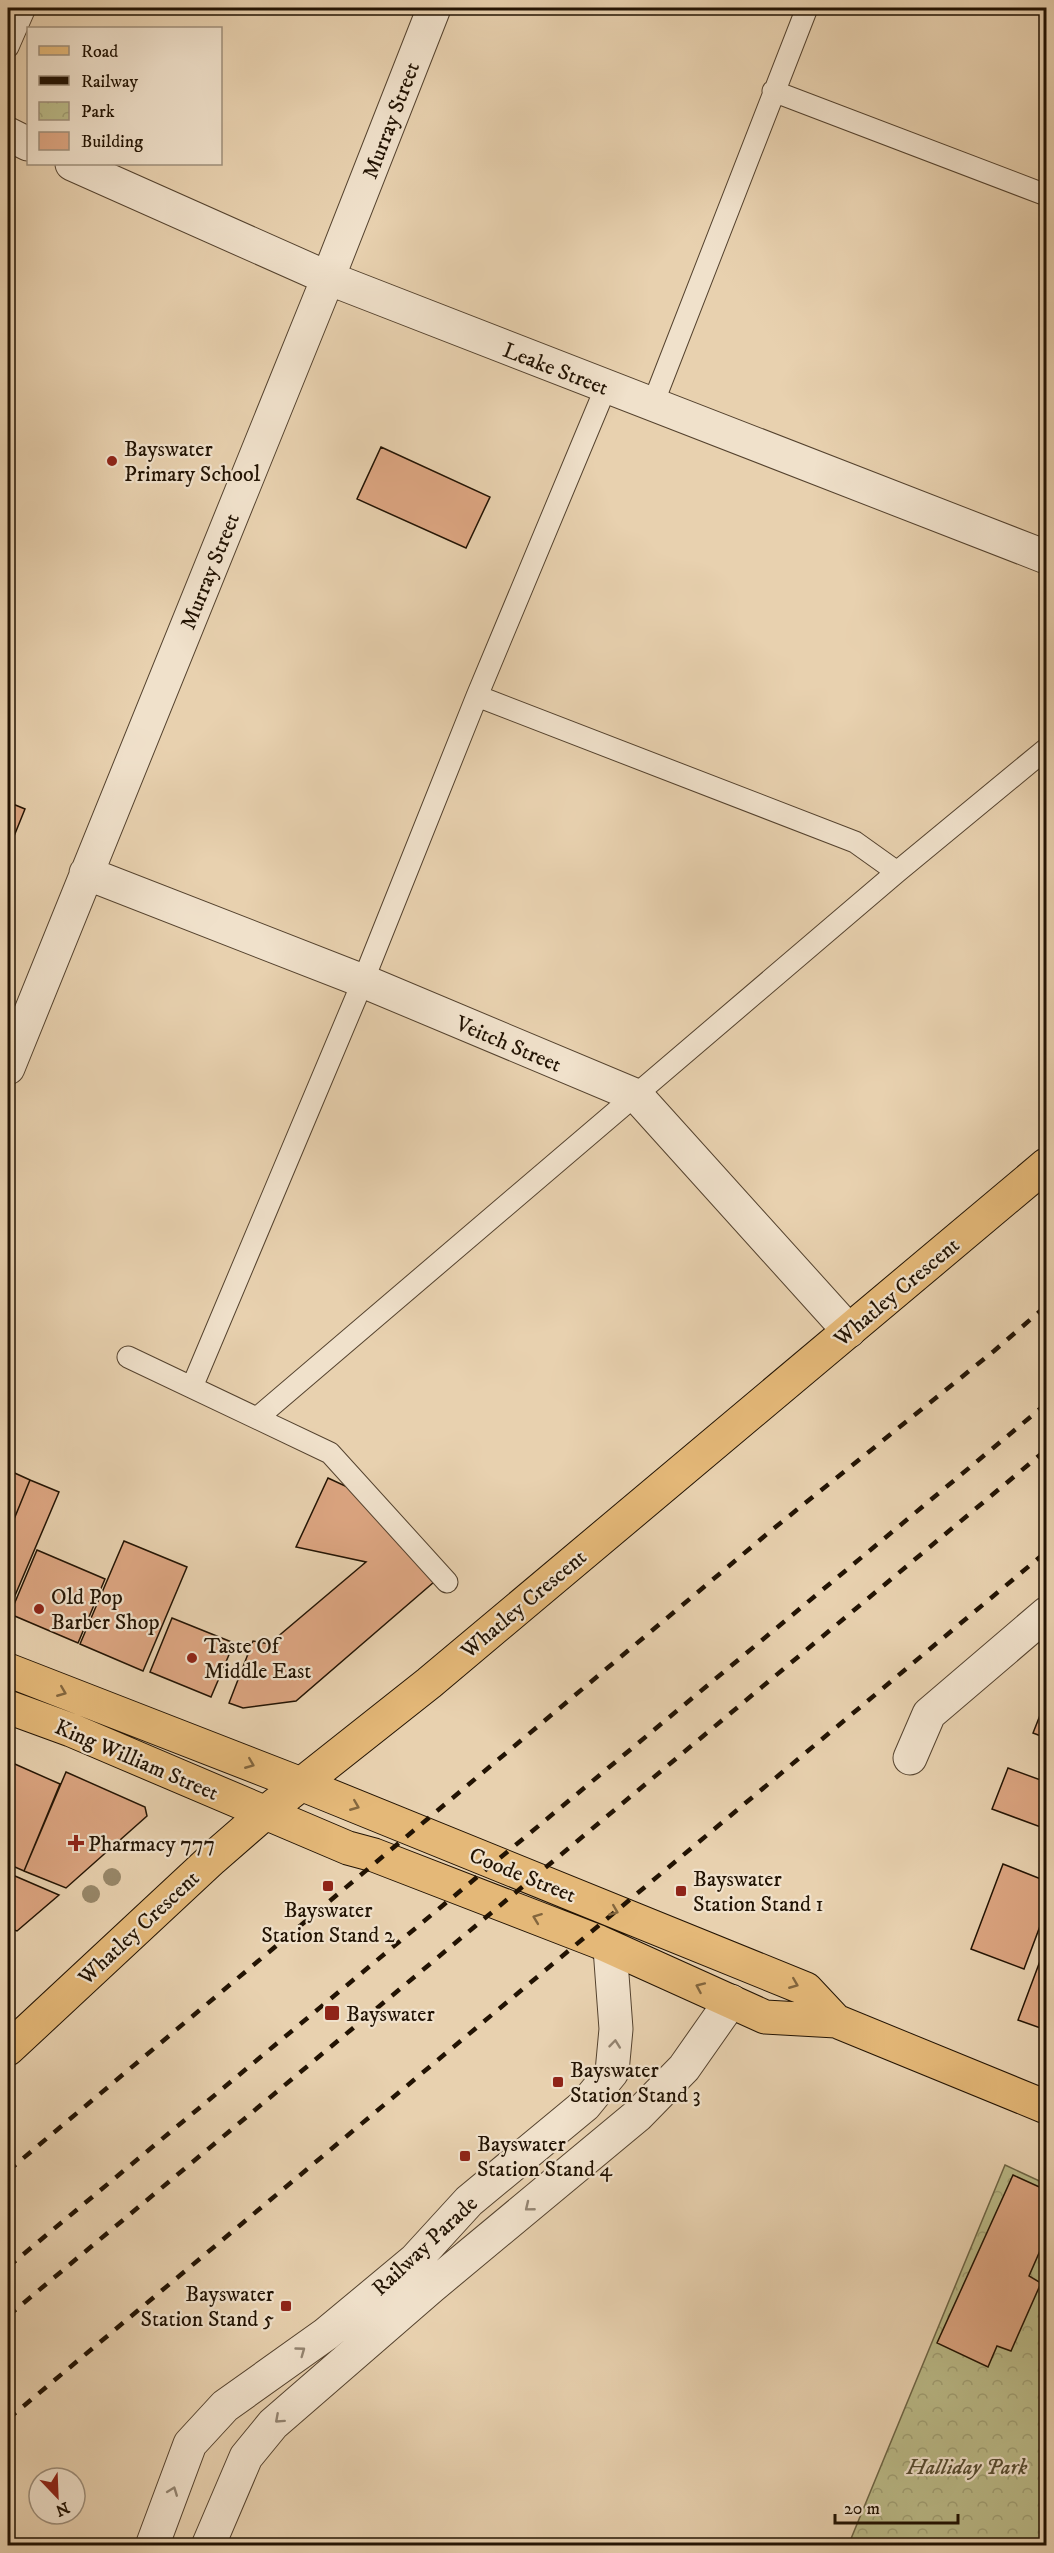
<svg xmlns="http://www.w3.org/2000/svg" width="1054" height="2553" font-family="'IM FELL DW Pica',serif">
  <defs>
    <pattern id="park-crowns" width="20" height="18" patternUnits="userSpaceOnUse" patternTransform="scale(1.5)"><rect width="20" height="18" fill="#baba88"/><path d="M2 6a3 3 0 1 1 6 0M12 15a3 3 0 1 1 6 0" fill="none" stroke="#a09f74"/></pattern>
  </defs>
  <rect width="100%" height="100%" fill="#e8d1af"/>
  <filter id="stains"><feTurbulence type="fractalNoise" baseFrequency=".00333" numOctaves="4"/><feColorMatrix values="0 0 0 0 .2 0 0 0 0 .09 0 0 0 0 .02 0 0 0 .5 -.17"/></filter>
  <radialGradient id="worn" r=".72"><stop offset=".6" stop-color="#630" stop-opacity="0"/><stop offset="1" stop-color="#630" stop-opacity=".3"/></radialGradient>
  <path fill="url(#park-crowns)" stroke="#6e6646" stroke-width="1.5" d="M 1005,2165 L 1046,2184 L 1046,2545 L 848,2546 Z"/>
  <path fill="#dda682" stroke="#221303" stroke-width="1.5" d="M 381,447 L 490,497 L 466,548 L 357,499 Z
    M 8,802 L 25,809 L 8,851 Z
    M 8,1470 L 30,1480 L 8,1534 Z
    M 328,1478 L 356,1491 L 434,1582 L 296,1701 L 243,1708 L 229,1703 L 253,1641 L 269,1644 L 366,1562 L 296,1547 Z
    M 30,1480 L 59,1492 L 8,1612 L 8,1534 Z
    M 124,1541 L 187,1567 L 143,1671 L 80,1644 Z
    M 37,1550 L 105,1579 L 78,1643 L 10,1614 Z
    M 172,1618 L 234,1643 L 211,1697 L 150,1672 Z
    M 1046,1700 L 1046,1738 L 1033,1733 Z
    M 8,1761 L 60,1784 L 24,1871 L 8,1864 Z
    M 1008,1768 L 1046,1782 L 1046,1829 L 992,1809 Z
    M 66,1772 L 145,1807 L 147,1816 L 66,1888 L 24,1871 Z
    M 1003,1864 L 1046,1881 L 1046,1910 L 1024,1969 L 971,1949 Z
    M 8,1873 L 59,1895 L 17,1931 L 8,1928 Z
    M 1046,1945 L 1046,2030 L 1018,2020 Z
    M 1013,2175 L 1046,2190 L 1046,2237 L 1029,2276 L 1041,2283 L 1011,2351 L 997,2346 L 988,2367 L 937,2343 Z"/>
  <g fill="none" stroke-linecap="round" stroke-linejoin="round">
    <g stroke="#54422e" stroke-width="23">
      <path id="lane" d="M 8,47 L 25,8
        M 773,91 L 1046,195
        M 652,406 L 807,8
        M 477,696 L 855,842 L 897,872
        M 128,1357 L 330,1453 L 447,1582
        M 192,1387 L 363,981 L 477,696 L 606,387
        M 257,1418 L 897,872 L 1046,749"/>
    </g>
    <g stroke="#54422e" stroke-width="35">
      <path id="street" d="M 8,134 L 28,144
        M 72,164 L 328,278 L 1046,557
        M 86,873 L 363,981 L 637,1096 L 849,1331
        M 8,1068 L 328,278 L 434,8
        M 910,1758 L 929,1714 L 1046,1614
        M 152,2546 L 190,2444 L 225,2406 L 326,2334 L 415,2260 L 469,2201 L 585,2105 L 612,2072 L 616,2029 L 610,1948
        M 208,2546 L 246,2457 L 273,2424 L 431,2287 L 638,2115 L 684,2068 L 731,2001"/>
    </g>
    <g stroke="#221303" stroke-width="35">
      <path id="primary" d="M 8,1670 L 301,1784 L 806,1989 L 836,2021
        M 8,1707 L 71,1730 L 348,1848 L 374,1855 L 599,1942 L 765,2017 L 836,2021 L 1046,2107
        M 8,2049 L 212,1859 L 266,1812 L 429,1683 L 1046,1165"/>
    </g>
    <use href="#lane" stroke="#f0e1cb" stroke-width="21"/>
    <use href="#street" stroke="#f0e1cb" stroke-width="33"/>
    <use href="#primary" stroke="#e4b878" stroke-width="33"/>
    <path stroke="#221303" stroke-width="4.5" stroke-dasharray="10 10" stroke-linecap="butt" d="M 8,2171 L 773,1529 L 994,1351 L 1046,1306
      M 8,2267 L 1046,1404
      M 8,2316 L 1046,1450
      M 8,2419 L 1046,1552"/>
  </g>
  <g fill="#98886a">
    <circle cx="112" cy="1877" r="9"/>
    <circle cx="91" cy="1894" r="9"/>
  </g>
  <defs><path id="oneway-chevron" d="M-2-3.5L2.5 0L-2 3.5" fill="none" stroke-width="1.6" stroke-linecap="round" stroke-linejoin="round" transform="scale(1.5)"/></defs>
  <g stroke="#83663e">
    <use href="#oneway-chevron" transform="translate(62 1692) rotate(22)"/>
    <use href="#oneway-chevron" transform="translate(250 1764) rotate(22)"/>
    <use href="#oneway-chevron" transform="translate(355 1806) rotate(22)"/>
    <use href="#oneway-chevron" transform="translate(614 1911) rotate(22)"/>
    <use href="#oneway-chevron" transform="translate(537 1918) rotate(-159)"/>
    <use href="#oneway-chevron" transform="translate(794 1984) rotate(22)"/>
    <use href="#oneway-chevron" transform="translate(700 1987) rotate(-156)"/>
  </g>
  <g stroke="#938471">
    <use href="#oneway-chevron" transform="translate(615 2044) rotate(-84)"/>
    <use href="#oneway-chevron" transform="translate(529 2207) rotate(141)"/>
    <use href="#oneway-chevron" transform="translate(301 2351) rotate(-36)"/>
    <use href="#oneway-chevron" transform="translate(279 2419) rotate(138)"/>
    <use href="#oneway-chevron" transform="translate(173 2491) rotate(-69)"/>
  </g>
  <g fill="#8f2418" stroke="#f0e1cb" stroke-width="2">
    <circle cx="112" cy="461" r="6"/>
    <circle cx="39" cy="1609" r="6"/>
    <circle cx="192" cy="1658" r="6"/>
    <path d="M73 1834h6v6h6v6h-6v6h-6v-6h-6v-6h6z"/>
    <rect x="322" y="1880" width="12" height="12" rx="3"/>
    <rect x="675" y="1885" width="12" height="12" rx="3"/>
    <rect x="324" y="2005" width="16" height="16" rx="3"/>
    <rect x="552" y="2076" width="12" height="12" rx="3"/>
    <rect x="459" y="2150" width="12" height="12" rx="3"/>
    <rect x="280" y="2300" width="12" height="12" rx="3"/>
  </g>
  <g text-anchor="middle" stroke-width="4.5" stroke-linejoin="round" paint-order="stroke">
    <g font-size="22" fill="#221303" stroke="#f0e1cb">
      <text transform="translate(390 120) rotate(-69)" y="8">Murray Street</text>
      <text transform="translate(556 368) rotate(21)" y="8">Leake Street</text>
      <text transform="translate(209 571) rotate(-68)" y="8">Murray Street</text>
      <text transform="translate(509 1043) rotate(23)" y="8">Veitch Street</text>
      <text transform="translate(896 1291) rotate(-40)" y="8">Whatley Crescent</text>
      <text transform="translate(523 1603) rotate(-40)" y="8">Whatley Crescent</text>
      <text transform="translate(137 1759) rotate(23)" y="8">King William Street</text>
      <text transform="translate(523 1874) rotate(22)" y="8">Coode Street</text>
      <text transform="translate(138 1927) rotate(-43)" y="8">Whatley Crescent</text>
      <text transform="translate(424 2245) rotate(-43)" y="8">Railway Parade</text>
    </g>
    <g font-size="22" fill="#221303" stroke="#f0e1cb" text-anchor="start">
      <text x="124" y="456">Bayswater<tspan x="124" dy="25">Primary School</tspan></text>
      <text x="51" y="1604">Old Pop<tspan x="51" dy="25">Barber Shop</tspan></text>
      <text x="204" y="1653">Taste Of<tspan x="204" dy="25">Middle East</tspan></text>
      <text x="88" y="1851">Pharmacy 777</text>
      <text x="693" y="1886">Bayswater<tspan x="693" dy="25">Station Stand 1</tspan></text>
      <text x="328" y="1917" text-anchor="middle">Bayswater<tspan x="328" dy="25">Station Stand 2</tspan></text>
      <text x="346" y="2021">Bayswater</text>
      <text x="570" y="2077">Bayswater<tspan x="570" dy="25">Station Stand 3</tspan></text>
      <text x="477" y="2151">Bayswater<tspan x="477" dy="25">Station Stand 4</tspan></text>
      <text x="274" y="2301" text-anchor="end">Bayswater<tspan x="274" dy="25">Station Stand 5</tspan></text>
    </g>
    <g font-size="22" font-style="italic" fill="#574d32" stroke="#f0e1cb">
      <text x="967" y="2474">Halliday Park</text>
    </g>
  </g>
  <rect width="1054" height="2553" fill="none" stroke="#e8d1af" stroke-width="30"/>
  <rect x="9" y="9" width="1036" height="2535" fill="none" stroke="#221303" stroke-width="3"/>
  <rect x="15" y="15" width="1024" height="2523" fill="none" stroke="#221303" stroke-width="1.5"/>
  <rect x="27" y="27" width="195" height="138" fill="#f0e1cb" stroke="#9e8f7b" stroke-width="1.5"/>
  <rect x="39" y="46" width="30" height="9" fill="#e4b878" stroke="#9e8f7b" stroke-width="1.5"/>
  <text x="81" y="57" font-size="18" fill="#221303">Road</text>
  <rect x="39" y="76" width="30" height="9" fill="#221303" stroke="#9e8f7b" stroke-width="1.5"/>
  <text x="81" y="87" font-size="18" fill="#221303">Railway</text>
  <rect x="39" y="102" width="30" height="18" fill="url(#park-crowns)" stroke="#9e8f7b" stroke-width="1.5"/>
  <text x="81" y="117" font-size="18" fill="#221303">Park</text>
  <rect x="39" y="132" width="30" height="18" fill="#dda682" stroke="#9e8f7b" stroke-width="1.5"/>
  <text x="81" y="147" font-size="18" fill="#221303">Building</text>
  <g transform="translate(57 2496) rotate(157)"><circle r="28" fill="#f0e1cb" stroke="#9e8f7b" stroke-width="1.5"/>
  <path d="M0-4.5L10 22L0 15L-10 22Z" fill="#8f2418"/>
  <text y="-9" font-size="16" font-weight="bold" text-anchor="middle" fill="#221303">N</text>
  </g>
  <path d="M835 2514v9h123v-9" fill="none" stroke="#221303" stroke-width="3"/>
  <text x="844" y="2514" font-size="18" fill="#221303" stroke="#f0e1cb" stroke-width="4.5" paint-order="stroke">20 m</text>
  <rect width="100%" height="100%" filter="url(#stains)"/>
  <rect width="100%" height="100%" fill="url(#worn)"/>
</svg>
